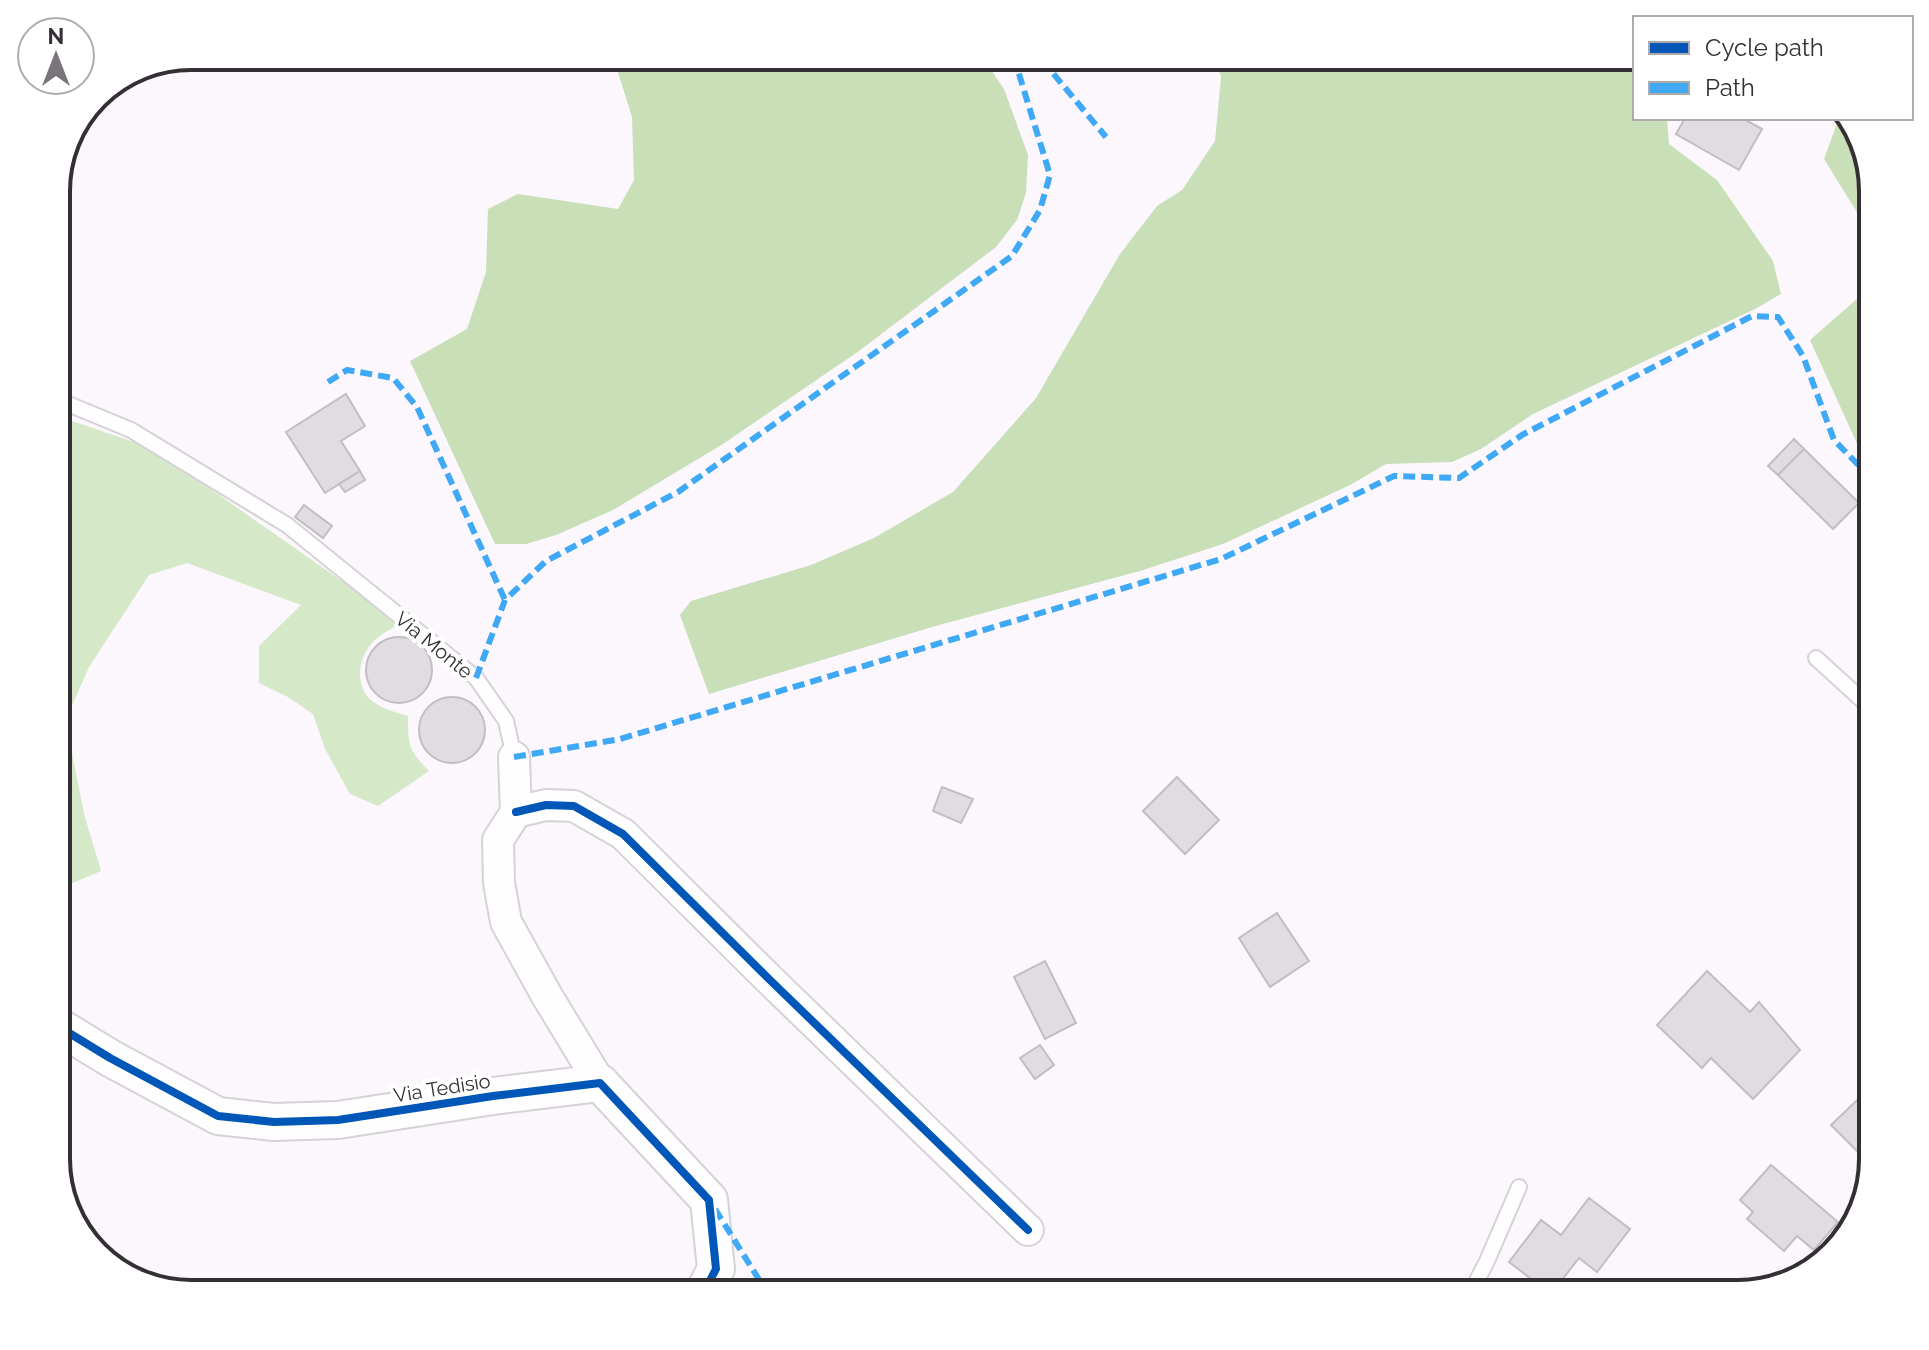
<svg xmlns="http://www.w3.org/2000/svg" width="1929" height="1350" font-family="Raleway,sans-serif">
  <rect width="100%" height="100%" fill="#fbf7fc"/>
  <path fill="#d5e8c8" d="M 66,419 L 137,443 L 209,488 L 402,623 C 393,628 382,633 375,640 C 356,657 353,692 378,705 C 387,710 398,713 408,716 C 408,745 409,751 429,771 L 378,806 L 350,794 L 325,749 L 313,714 L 288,697 L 259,683 L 259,646 L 301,605 L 187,563 L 149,575 L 89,667 L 71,708 L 70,742 L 84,814 L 101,871 L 56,890 L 56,431 Z"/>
  <path fill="#c8dfb8" d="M 1635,57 L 1635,118 L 1667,118 L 1669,144 L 1717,180 L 1773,261 L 1781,294 L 1755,309 L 1533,414 L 1481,449 L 1452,462 L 1386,464 L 1350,485 L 1223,544 L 1140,571 L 939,625 L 709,694 L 680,615 L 691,601 L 811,565 L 874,538 L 953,492 L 1036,398 L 1120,254 L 1157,206 L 1182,190 L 1215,141 L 1221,77 L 1216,59 Z
    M 985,61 L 1004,89 L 1028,155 L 1026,193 L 1017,220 L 996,247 L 859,351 L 723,444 L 613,510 L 556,535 L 526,544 L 495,544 L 410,361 L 467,329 L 486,272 L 488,209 L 518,194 L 618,209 L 634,180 L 632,117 L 615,63 Z
    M 1839,118 L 1850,118 L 1855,124 L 1873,191 L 1873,238 L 1824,159 Z
    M 1873,270 L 1873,458 L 1859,448 L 1810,340 L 1858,298 Z"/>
  <path fill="#e0dce1" stroke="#c2bdc2" stroke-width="2" d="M 1685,118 L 1742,118 L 1762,129 L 1739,170 L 1676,134 Z
    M 346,394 L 365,426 L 341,441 L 360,471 L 325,493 L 286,432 Z
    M 1794,439 L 1804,449 L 1778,475 L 1768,466 Z
    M 1804,449 L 1859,503 L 1833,529 L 1778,475 Z
    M 360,471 L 365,480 L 345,492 L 339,484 Z
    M 304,505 L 332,526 L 323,538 L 295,517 Z
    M366 670a33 33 0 1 1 66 0a33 33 0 1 1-66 0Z
    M419 730a33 33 0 1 1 66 0a33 33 0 1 1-66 0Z
    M 1177,777 L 1219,820 L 1185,854 L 1143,811 Z
    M 942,787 L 973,799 L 961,823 L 933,811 Z
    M 1277,913 L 1309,961 L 1270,987 L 1239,938 Z
    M 1045,961 L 1076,1023 L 1045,1039 L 1014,977 Z
    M 1707,971 L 1750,1012 L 1759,1002 L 1800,1050 L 1753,1099 L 1711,1058 L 1702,1068 L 1657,1025 Z
    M 1040,1045 L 1054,1065 L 1035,1079 L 1020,1058 Z
    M 1873,1085 L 1873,1149 L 1864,1158 L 1831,1125 Z
    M 1771,1165 L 1838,1222 L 1814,1250 L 1797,1236 L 1784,1251 L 1747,1219 L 1753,1212 L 1740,1200 Z
    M 1589,1198 L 1630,1229 L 1597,1272 L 1579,1258 L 1551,1294 L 1509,1262 L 1541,1220 L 1561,1235 Z"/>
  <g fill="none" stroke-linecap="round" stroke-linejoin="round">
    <g stroke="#d6d2d7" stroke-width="18">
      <path id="service" d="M 56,399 L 131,430 L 287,525 L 476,678 L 506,721 L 514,757
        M 1816,658 L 1873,710
        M 1470,1294 L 1487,1261 L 1519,1187"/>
    </g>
    <g stroke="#d6d2d7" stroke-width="34">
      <path id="minor" d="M 514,757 L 516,812 L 498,840 L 499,883 L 506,922 L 547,996 L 600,1083
        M 516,812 L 546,805 L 574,806 L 623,834 L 771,981 L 1028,1230"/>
    </g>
    <g stroke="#d6d2d7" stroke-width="40">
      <path id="tertiary" d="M 56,1025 L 110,1058 L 218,1116 L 274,1122 L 338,1120 L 493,1096 L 600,1083 L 709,1200 L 716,1269 L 703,1294"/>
    </g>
    <use href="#service" stroke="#fefeff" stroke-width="14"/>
    <use href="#minor" stroke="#fefeff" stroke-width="30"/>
    <use href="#tertiary" stroke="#fefeff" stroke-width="36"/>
    <path stroke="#3fa9f5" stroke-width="6" stroke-dasharray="12 6" stroke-linecap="butt" d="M 1042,60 L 1106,137
      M 328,382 L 347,370 L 393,378 L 417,407 L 505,600
      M 476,678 L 505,600 L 546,561 L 678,492 L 1012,256 L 1040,210 L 1050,175 L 1015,61
      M 514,757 L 620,739 L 1221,559 L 1394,476 L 1459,478 L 1522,435 L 1752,316 L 1778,317 L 1803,356 L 1834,440 L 1873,480
      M 715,1209 L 768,1294"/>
    <g stroke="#fff" stroke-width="13">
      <path id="cycleway" d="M 516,812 L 546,805 L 574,806 L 623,834 L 771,981 L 1028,1230
        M 56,1025 L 110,1058 L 218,1116 L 274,1122 L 338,1120 L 493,1096 L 600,1083 L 709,1200 L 716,1269 L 703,1294"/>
    </g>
    <use href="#cycleway" stroke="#0057b8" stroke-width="8"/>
  </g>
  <g text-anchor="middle" stroke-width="8" stroke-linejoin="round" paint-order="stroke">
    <g font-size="20" fill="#342e35" stroke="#fff">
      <text transform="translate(434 645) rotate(39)" y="7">Via Monte</text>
      <text transform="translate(442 1088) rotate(-9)" y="7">Via Tedisio</text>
    </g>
  </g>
  <path d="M0 0H1929V1350H0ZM191 70H1738A121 121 0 0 1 1859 191V1159A121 121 0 0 1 1738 1280H191A121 121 0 0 1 70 1159V191A121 121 0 0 1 191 70Z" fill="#fff" fill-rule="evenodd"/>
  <path fill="none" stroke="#342e35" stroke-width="4" d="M191 70H1738A121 121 0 0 1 1859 191V1159A121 121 0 0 1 1738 1280H191A121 121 0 0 1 70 1159V191A121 121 0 0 1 191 70Z"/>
  <rect x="1633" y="16" width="280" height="104" fill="#ffffff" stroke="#aeabae" stroke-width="2"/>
  <rect x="1649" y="42" width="40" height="12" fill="#0057b8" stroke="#aeabae" stroke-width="2"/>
  <text x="1705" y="56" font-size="24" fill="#342e35">Cycle path</text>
  <rect x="1649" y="82" width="40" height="12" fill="#3fa9f5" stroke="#aeabae" stroke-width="2"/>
  <text x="1705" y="96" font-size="24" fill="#342e35">Path</text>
  <g transform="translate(56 56)"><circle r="38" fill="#ffffff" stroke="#aeabae" stroke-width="2"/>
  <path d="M0-6L14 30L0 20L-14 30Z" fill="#7a747b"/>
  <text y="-12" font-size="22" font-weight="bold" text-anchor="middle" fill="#342e35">N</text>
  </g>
</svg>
